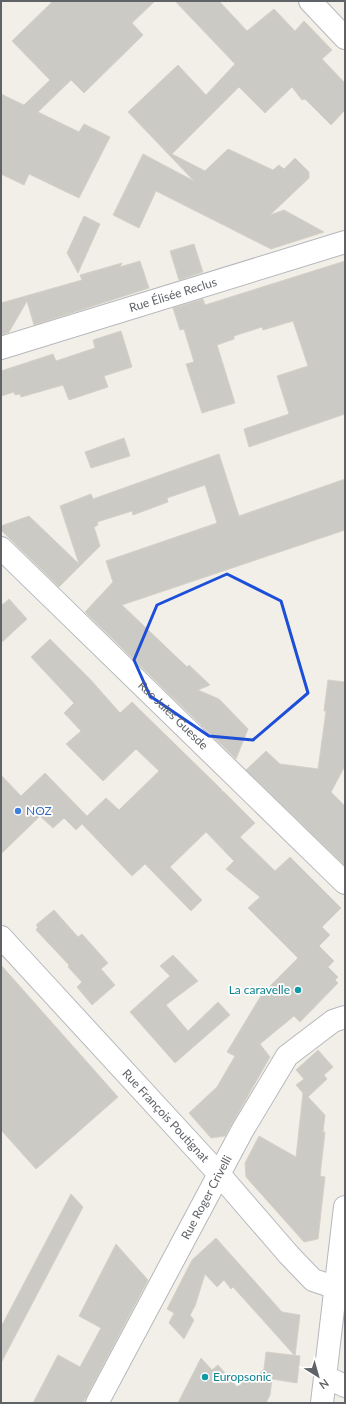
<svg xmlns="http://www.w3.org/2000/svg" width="346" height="1404" font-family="Lato,sans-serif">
  <rect width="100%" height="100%" fill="#f1efe8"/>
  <path fill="#cccac5" stroke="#d6d1c6" d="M 53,1 L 155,1 L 132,23 L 143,35 L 84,93 L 71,80 L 38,112 L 79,132 L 84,124 L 110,137 L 79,198 L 29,174 L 24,185 L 1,174 L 1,94 L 24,105 L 50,80 L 12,41 Z
    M 175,1 L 219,1 L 247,31 L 274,9 L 295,31 L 304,21 L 332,50 L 322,59 L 345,83 L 345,110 L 331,125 L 305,99 L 302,100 L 292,87 L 265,113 L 239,87 L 172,154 L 205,171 L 228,149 L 273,170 L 279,165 L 284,169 L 295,158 L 309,172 L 309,178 L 270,215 L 284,210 L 324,232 L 271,249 L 156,191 L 139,228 L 113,215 L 143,154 L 194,181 L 128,112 L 178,65 L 206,95 L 235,64 Z
    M 84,216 L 100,224 L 78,273 L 67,253 Z
    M 194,244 L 203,272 L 179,280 L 170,251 Z
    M 140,261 L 149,288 L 34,325 L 27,301 L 9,332 L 1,335 L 1,303 L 82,280 L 80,275 L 122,263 L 120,267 Z
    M 345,261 L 345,414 L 249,447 L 244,429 L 289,414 L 277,376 L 308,366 L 293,321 L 263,330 L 262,327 L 234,336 L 234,339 L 217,345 L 235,403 L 202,413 L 186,364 L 194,362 L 184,329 L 180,330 L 173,308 L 203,299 L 205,305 Z
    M 121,331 L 132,367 L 104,376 L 108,387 L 69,400 L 63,385 L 21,397 L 20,394 L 15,395 L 14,392 L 1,396 L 1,371 L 53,354 L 56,361 L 95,348 L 93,340 Z
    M 124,438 L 130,456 L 91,468 L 85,452 Z
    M 219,454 L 239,516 L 345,479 L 345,530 L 122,605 L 187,667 L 189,665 L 210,685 L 198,690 L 219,699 L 248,729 L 236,759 L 85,612 L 113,582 L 106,561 L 217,523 L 205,485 L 167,498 L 168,502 L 133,515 L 132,511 L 97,522 L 98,525 L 94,527 L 100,546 L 59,587 L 1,530 L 1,526 L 29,516 L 79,564 L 60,506 L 91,494 L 93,499 Z
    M 9,599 L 27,619 L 1,643 L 1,606 Z
    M 50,639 L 90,679 L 120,713 L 132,702 L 222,790 L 221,793 L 223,791 L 255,823 L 240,837 L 275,871 L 290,857 L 341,908 L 322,927 L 330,935 L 319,946 L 334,961 L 328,967 L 338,977 L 335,980 L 338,983 L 300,1022 L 294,1016 L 260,1044 L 270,1057 L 225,1136 L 211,1138 L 189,1113 L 217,1087 L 235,1056 L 227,1052 L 262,994 L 298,958 L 248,908 L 260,897 L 226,869 L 234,861 L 206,832 L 170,867 L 202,900 L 191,911 L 145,864 L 132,876 L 82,824 L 76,830 L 64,818 L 53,828 L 40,816 L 1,854 L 1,775 L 21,796 L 45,773 L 87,816 L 106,798 L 119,810 L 159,771 L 136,749 L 103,781 L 66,744 L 81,731 L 64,713 L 74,703 L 31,657 Z
    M 328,680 L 345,682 L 345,766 L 331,792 L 345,806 L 345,866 L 246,770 L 266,751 L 280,764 L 318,769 L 326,711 L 324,711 Z
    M 54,910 L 78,937 L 82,934 L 108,963 L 101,969 L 115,985 L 92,1005 L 77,987 L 82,982 L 68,967 L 69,965 L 36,930 L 38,927 L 36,925 Z
    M 173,955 L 198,981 L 166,1005 L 188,1031 L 218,1002 L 230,1015 L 175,1063 L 130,1012 L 170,976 L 160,966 Z
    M 1,965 L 118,1097 L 36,1169 L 1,1130 Z
    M 318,1050 L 333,1067 L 324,1075 L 327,1079 L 308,1097 L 325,1115 L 323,1132 L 325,1132 L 320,1176 L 325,1177 L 318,1239 L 304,1242 L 246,1177 L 245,1163 L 259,1136 L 296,1157 L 303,1093 L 296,1085 L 304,1079 L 296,1070 Z
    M 71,1194 L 83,1207 L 1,1363 L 1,1327 Z
    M 216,1238 L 282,1312 L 300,1315 L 295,1356 L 233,1287 L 231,1289 L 224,1280 L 217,1287 L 205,1274 L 195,1306 L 190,1315 L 194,1320 L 184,1339 L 169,1323 L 174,1313 L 167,1309 L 192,1260 Z
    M 116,1244 L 148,1280 L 83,1403 L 33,1403 L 58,1355 L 80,1367 L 101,1328 L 79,1316 Z
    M 266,1352 L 300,1356 L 297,1383 L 272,1379 L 270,1395 L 266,1403 L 178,1403 L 201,1358 L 212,1370 L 218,1365 L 237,1387 L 246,1380 L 250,1383 L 264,1369 Z"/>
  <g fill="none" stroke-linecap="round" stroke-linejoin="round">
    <g stroke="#b5b8bc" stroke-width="24">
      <g id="minor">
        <path d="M 310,1 L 345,38"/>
        <path id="s1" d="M 1,348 L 345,242"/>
        <path id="s2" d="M 1,548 L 345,883"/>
        <path id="s3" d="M 1,937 L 219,1174 L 289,1255 L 313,1280 L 334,1287"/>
        <path d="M 326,1377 L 345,1386"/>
        <path id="s4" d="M 97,1403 L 242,1131 L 287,1056 L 333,1021 L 345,1017"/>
        <path d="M 322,1403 L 345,1207"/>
      </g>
    </g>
    <use href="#minor" stroke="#fff" stroke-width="22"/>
  </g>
  <path fill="none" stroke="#1d4ed8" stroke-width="3" stroke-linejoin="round" d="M 227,574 L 281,601 L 308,693 L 253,740 L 209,736 L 150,696 L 134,660 L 157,605 Z"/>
  <circle fill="#3f7fe0" stroke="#fff" stroke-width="1.5" cx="18" cy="811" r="4"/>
  <g fill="#0f9aa8" stroke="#fff" stroke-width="1.5">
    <circle cx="298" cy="990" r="4"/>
    <circle cx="205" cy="1377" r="4"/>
  </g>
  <g text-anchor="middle" stroke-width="3.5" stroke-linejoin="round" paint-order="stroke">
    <g font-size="12" fill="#5f6368" stroke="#fff">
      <text dy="4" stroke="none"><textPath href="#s1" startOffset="180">Rue Élisée Reclus</textPath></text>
      <text dy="4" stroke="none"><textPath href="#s2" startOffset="240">Rue Jules Guesde</textPath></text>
      <text dy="4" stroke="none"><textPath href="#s3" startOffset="243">Rue François Poutignat</textPath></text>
      <text dy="4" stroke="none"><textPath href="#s4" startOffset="233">Rue Roger Crivelli</textPath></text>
    </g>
    <g font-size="12" fill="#366cbe" stroke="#fff" text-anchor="start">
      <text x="26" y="815">NOZ</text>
    </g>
    <g font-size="12" fill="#0d838f" stroke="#fff" text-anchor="end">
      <text x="290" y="994">La caravelle</text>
      <text x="213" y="1381" text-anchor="start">Europsonic</text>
    </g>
  </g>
  <rect width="346" height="1404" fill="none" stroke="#5f6368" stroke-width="4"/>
  <g transform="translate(318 1376) rotate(143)" stroke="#ffffff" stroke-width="3" paint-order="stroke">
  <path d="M0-3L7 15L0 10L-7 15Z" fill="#5f6368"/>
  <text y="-6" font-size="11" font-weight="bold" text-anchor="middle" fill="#5f6368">N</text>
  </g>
</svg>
